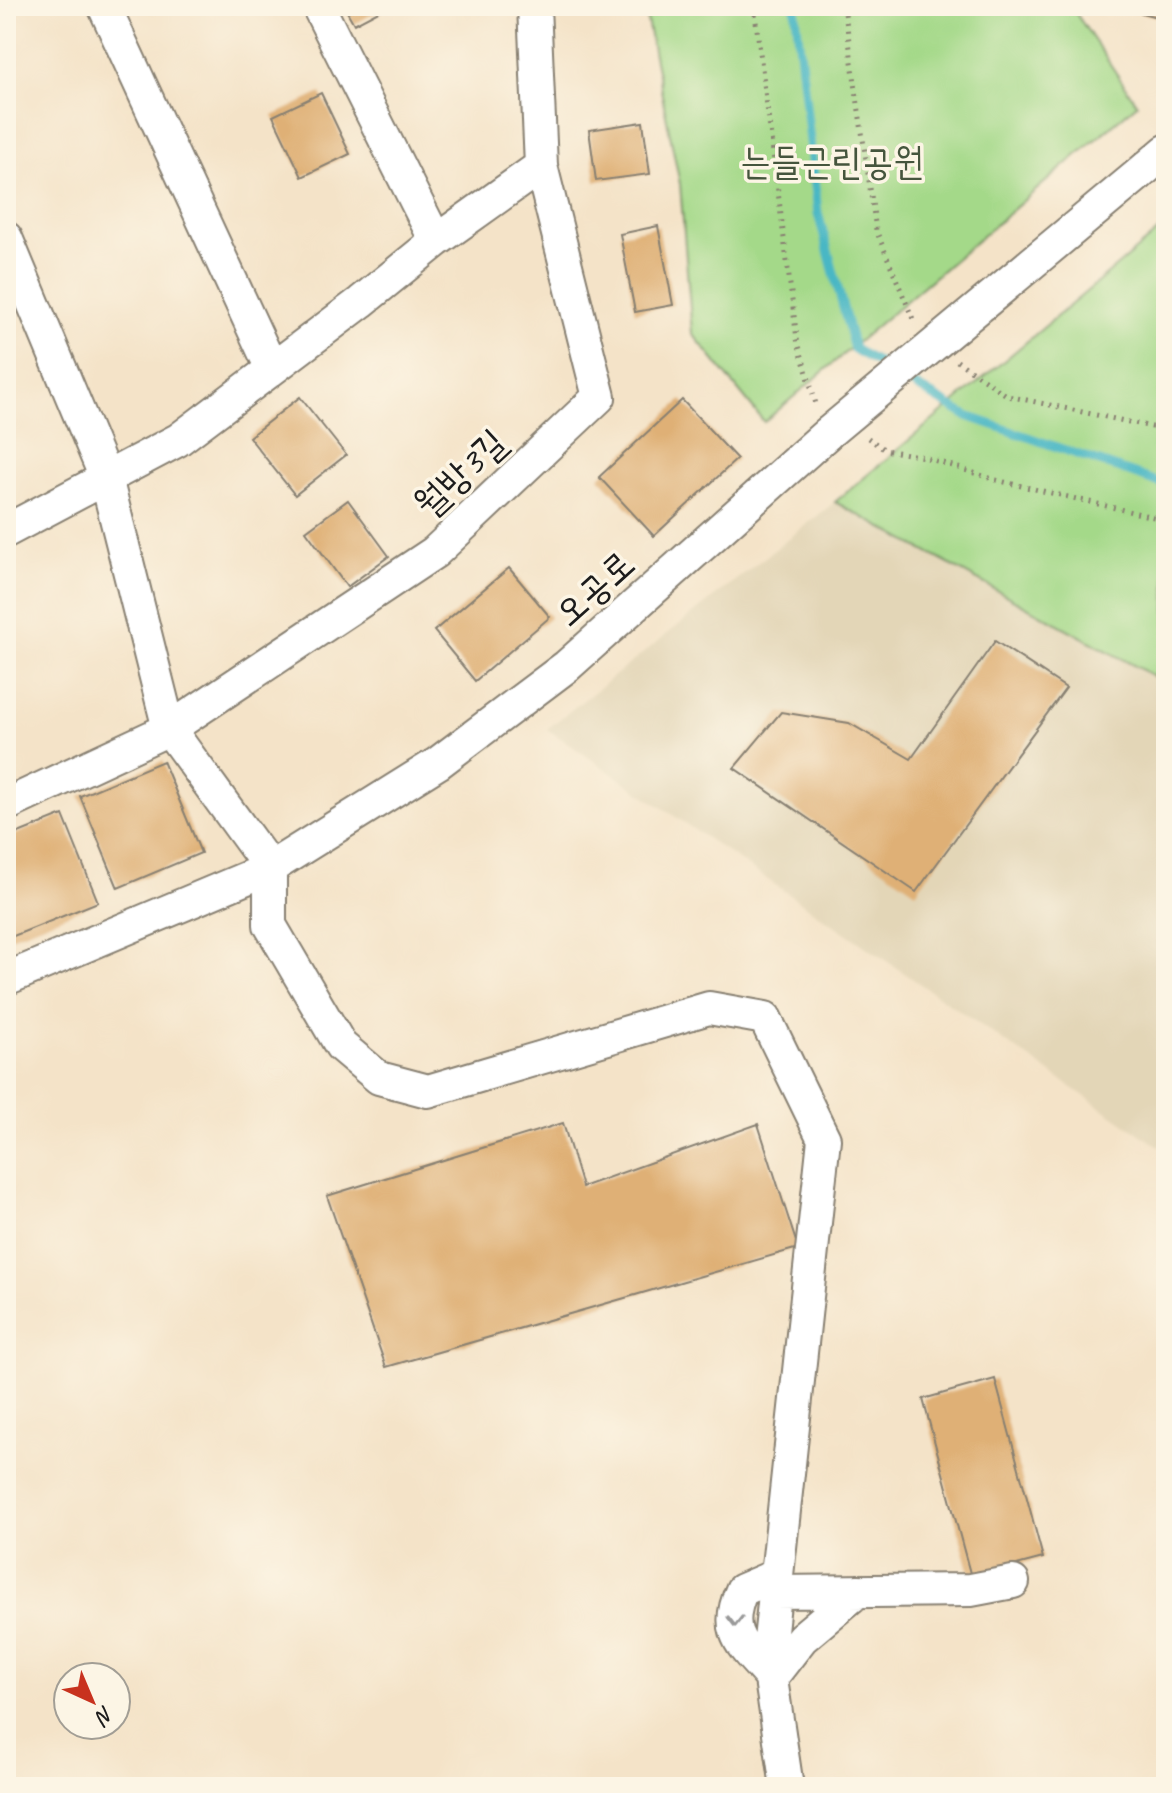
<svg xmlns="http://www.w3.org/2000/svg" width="1172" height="1793" font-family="Caveat,'Poor Story',sans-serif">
  <rect width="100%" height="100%" fill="#fcf5e5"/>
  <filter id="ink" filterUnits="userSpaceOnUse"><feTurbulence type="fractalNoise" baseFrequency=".0125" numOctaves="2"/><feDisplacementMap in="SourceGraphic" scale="16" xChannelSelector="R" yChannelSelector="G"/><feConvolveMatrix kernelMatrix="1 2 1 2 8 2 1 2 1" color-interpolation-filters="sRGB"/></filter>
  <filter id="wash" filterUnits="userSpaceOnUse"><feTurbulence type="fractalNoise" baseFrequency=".006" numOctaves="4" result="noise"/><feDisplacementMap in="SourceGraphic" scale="32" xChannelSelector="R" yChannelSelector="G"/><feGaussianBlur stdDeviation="1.8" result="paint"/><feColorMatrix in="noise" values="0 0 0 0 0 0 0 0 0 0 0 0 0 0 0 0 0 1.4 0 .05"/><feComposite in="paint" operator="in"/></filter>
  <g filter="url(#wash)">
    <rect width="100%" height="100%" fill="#f4e3c8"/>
    <path fill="#e3d6b7" d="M 835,502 L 1166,683 L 1166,1139 L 1159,1147 L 547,729 Z"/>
    <path fill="#a4d989" stroke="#607a52" stroke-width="2" d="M 644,6 L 1071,6 L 1137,104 L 764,422 L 692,333 L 680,184 Z
      M 1166,225 L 1166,683 L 835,502 Z"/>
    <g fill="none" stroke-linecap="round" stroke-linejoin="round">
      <path stroke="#49b7c4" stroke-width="9" d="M 795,6 L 818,213 L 854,349 L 892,371
        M 904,379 L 967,416 L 1166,485"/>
    </g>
    <g id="blocks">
      <path fill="#dfb076" d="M 344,6 L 388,6 L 354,24 Z
        M 1115,6 L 1160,6 L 1157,17 Z
        M 321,93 L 350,154 L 302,177 L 273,116 Z
        M 643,122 L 650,174 L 596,181 L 589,130 Z
        M 658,226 L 673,305 L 635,312 L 620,234 Z
        M 300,397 L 346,455 L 295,495 L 249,437 Z
        M 682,400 L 737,459 L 654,536 L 599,477 Z
        M 348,500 L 389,556 L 347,587 L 306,531 Z
        M 509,568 L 550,617 L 475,681 L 434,631 Z
        M 995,641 L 1066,688 L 916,892 L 734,768 L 781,712 L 849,723 L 911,759 Z
        M 163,761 L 201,853 L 118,888 L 80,796 Z
        M 63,815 L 98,902 L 6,939 L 6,838 Z
        M 563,1123 L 582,1187 L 758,1124 L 798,1248 L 386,1367 L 327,1196 Z
        M 995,1379 L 1043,1558 L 971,1577 L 923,1399 Z"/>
    </g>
  </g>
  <g filter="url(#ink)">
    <use href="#blocks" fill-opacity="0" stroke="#888072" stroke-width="2"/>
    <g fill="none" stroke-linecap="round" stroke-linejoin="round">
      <g stroke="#888072" stroke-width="36">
        <path id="minor" d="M 104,6 L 272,369
          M 318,6 L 436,241
          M 1139,174 L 1166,151
          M 6,238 L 106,478 L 169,729 L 270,868 L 270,925 L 341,1046 L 379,1078 L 428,1091 L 709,1008 L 765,1018 L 824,1139 L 768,1659 L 787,1787
          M 6,531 L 178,440 L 361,302 L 436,241 L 541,166
          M 6,805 L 169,729 L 435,552 L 599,397 L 541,166 L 534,6
          M 6,979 L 270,868 L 438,763 L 567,666 L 828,433
          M 777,1575 L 742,1590 C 722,1634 744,1646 771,1678 L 802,1638 L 858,1591
          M 775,1592 L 971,1590 L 1013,1582"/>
      </g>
      <path stroke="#888072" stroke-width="5" stroke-dasharray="2 6" stroke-linecap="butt" d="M 754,6 L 797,339 L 816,404
        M 844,6 L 876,230 L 915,324
        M 957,361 L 1008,396 L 1166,430
        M 868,438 L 885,450 L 924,457 L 996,480 L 1166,520"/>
      <use href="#minor" stroke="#fff" stroke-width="32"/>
      <g stroke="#888072" stroke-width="36" stroke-linecap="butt">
        <path id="minor-bridge" d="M 828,433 L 1139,174"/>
      </g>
      <use href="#minor-bridge" stroke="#fff" stroke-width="32"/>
    </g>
    <defs><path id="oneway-chevron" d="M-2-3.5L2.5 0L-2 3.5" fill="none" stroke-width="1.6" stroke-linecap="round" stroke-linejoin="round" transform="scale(2)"/></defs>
    <use stroke="#999" href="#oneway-chevron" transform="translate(735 1621) rotate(90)"/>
  </g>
  <g text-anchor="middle" stroke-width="7" stroke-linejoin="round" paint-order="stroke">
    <g font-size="38" fill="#45553d" stroke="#fcf5e5">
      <text x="832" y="174">는들근린공원</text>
    </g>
    <g font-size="38" fill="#1c1c1c" stroke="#fcf5e5">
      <text transform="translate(460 473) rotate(-43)" y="13">월방3길</text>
      <text transform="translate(594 588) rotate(-42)" y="13">오공로</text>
    </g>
  </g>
  <rect width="1172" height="1793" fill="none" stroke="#fcf5e5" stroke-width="32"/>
  <g transform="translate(92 1701) rotate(136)"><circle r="38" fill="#fcf5e5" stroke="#a29e95" stroke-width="2"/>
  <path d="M0-6L14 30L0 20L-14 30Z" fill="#c8321e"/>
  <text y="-12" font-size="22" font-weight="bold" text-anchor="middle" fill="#1c1c1c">N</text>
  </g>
</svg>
